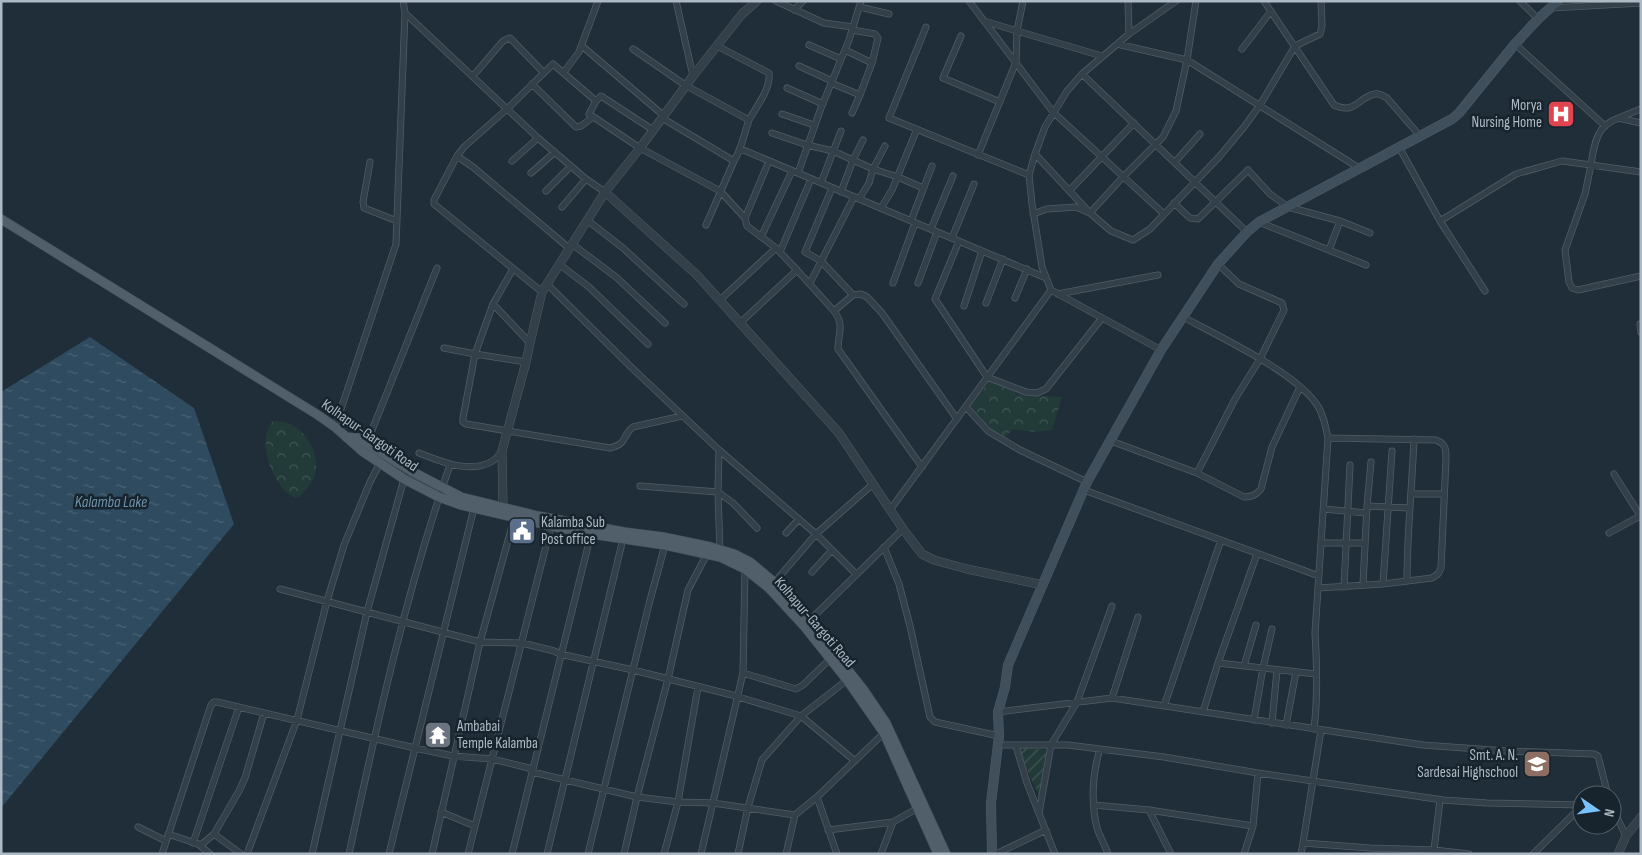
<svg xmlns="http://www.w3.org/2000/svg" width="1642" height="855" font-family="'Sofia Sans Condensed',sans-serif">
  <defs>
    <pattern id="park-crowns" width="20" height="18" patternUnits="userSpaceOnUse" patternTransform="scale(1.25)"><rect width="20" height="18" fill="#223b39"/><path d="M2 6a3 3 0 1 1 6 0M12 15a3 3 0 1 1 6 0" fill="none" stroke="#3f5554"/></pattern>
    <pattern id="garden-furrows" width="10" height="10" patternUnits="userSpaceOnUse" patternTransform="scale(1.25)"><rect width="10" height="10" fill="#223b39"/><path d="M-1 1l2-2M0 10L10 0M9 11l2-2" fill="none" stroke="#3f5554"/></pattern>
    <pattern id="water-ripples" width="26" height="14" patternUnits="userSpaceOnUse" patternTransform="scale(1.25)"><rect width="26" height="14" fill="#2f4b5f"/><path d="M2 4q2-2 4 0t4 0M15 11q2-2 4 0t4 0" fill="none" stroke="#4a6374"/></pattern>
  </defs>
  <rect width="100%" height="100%" fill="#1f2e38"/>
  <path fill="url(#park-crowns)" d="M 990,381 L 1019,394 L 1062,397 L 1052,430 L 1034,432 L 1013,429 L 1005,437 L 990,428 L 970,406 Z
    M 273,421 C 277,421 281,421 285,422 C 302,426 318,449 316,467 C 316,476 312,482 307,489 C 303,493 301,497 295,498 C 292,496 288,494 285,491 C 270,476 257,438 273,421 Z"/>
  <path fill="url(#garden-furrows)" d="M 1016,746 L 1050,751 L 1041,800 Z"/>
  <path fill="url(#water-ripples)" d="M 90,337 L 194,408 L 234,524 L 1,808 L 1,392 Z"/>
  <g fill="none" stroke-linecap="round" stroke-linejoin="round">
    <g stroke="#505d67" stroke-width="7">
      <path id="minor" d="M 403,1 L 405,13
        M 676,1 L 693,76
        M 776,1 L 824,23 L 853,27
        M 969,1 L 1053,112 L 1164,214
        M 1128,1 L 1129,34
        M 1264,1 L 1334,105 C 1356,115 1358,97 1375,94 C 1379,93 1383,96 1387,98 L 1420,136
        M 1520,1 L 1538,19
        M 860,7 L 889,14
        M 1551,8 L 1641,3
        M 794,10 L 803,1
        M 984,21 L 1017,31 L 1023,1
        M 926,27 L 889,118 L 1029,175
        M 852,30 L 875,34 L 878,38 L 872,63
        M 961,36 L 943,78 L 1000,102
        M 1117,44 L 1187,60 L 1359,168
        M 1515,44 L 1604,125
        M 809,45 L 841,59
        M 582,46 L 663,115
        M 717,46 L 769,73 C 771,88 757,106 749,120
        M 633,49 L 685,85 L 749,120 C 744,134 742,148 734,161 L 662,118
        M 1242,49 L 1271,11
        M 799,66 L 832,81
        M 564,72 L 579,52 L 598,1
        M 1082,74 L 1247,232
        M 473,76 L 503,41 L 510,38 L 544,73
        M 831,83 L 860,95 L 872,63 L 845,50
        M 532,84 L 576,127 L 581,126 L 593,117
        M 787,88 L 823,104
        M 596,101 L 601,96 L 653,130
        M 1641,109 C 1604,124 1597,122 1591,165 L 1641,172
        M 852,113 L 860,95
        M 782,114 L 814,125
        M 1618,118 L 1641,123
        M 772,133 L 807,145 L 833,151 L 873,169 L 898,177 L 923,188
        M 1399,147 L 1440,221 L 1485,291
        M 741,149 L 1046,278
        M 1035,154 L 1090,213 L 1111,231 L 1133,240 L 1150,229 L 1219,157 L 1244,127 L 1260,105 L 1295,46 L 1320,34 L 1322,26 L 1321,1
        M 978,155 L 1016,62 L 1017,31 L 1102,56
        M 457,156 L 473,167 L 569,248
        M 512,161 L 538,138
        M 769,161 L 745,218 L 747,226 L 776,248 L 797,270 L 834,311 L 853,295 L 821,261 L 805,252 L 832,188
        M 370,162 L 363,202 L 364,208 L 397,221
        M 1175,162 L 1200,134
        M 531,173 L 555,152
        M 798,173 L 821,108 L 849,40 L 861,1
        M 821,183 L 841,131
        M 546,191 L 571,166
        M 1069,191 L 1134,123
        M 841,192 L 853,160 L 863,140
        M 859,199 L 869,183 L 873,169 L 885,146
        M 1174,203 L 1190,218 L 1198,219 L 1248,170 L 1270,194 L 1288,207 L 1340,221 L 1370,233
        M 562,207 L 586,179
        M 881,208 L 892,190 L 917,129
        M 1033,214 L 1047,209 L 1076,207 L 1090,213 L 1122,178 L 1163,137 L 1176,111 L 1187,60 L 1196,1
        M 587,220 L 623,248 L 684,304
        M 911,221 L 932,166
        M 1440,221 L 1516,174 L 1562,161 L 1591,165 L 1585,194 L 1565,250 L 1569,282 L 1572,288 L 1578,290 L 1641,276
        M 1259,222 L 1366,265
        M 706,225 L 734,161
        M 931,229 L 953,176
        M 761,237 L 792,171
        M 952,238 L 974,184
        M 959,241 L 935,299 L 987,377 L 1026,392 L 1037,393 L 1046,389 L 1102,318
        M 572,244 L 616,277 L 665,323
        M 1329,250 L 1340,221
        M 780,252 L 811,179
        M 559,264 L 589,287 L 648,344
        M 513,269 L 493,304 L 475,354 L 526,362
        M 810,283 L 854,197
        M 893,283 L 915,223
        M 918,283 L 937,232
        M 547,284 L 631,367 L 719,450 L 718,492 L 733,503 L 757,528
        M 542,292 L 434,204 L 434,200 L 457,156 L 464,147 L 507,109 L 553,64 L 596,101 L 589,114 L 640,148 L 720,191 L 745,218
        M 1058,294 L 1158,275
        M 853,295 L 861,294 L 867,297 L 882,313 L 957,419
        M 1015,298 L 1027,269
        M 720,300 L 776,248
        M 986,303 L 1003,259
        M 493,304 L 530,343
        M 964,306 L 982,251
        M 834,311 C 845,326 838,332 838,349 L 922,467
        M 1183,317 C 1218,336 1300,374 1319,408 C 1324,417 1326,428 1328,438 L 1315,633 C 1317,665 1318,697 1314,729
        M 740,323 L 797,270
        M 1640,324 L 1641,332
        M 444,348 L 475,354 L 463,418 L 463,422 L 466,424 L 610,448 C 629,443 621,436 633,427 L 682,416
        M 1161,350 L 1051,290 L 1042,267 L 1032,204 L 1029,175 L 1035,154 L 1045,127 L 1067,91 L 1082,74 L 1129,34 L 1176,1
        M 966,407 L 988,431 L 1020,450 L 1087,482
        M 335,427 L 396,244 L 405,13 L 538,138 L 586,179 L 605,192
        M 1111,441 L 1197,473 L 1244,497 C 1252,497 1256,495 1261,489 L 1272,447 L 1300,387
        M 366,445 L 437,268
        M 719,450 L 816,534 L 873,484
        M 419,453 C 440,461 468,474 491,462 C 495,460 499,455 502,451
        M 1197,473 L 1235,399 L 1260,359 L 1284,310 L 1282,303 L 1239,284 L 1218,264
        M 1614,474 L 1641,517
        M 640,486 L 718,492 L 720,552
        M 1084,490 L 1319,576
        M 1412,494 L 1444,494
        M 1367,506 L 1410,508
        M 1324,509 L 1366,513
        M 890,510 L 1051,290
        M 786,533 L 799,519
        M 1609,533 L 1640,516
        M 1321,543 L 1365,543
        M 884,547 L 899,584 L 910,626 L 930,717 L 935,722 L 999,736
        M 812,572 L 832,550
        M 1407,581 C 1407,534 1412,487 1414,439
        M 773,584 L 816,534 L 856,574
        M 1383,584 L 1392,451
        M 1363,585 L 1367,506 L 1371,462
        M 1344,587 L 1350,465
        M 1318,588 L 1383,584 L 1432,578 L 1438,574 L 1441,568 L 1446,459 C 1446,449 1446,444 1436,440 L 1328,438
        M 280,589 L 480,642 L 522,643 L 554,651 L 560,654 L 633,670 L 732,695 L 801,716 L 855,761
        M 808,622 L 903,529
        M 1218,663 L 1316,674
        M 1244,666 L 1256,625
        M 743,673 L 796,689 L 803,685 L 830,659
        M 1112,698 L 1138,617
        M 1164,706 L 1221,540
        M 998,712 L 1112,698 L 1423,745 L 1506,751 L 1594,754 L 1598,756 L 1608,795
        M 1203,712 L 1218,663 L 1257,554
        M 1254,720 L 1263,668 L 1272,629
        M 1272,723 L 1277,670
        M 1286,725 L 1296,672
        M 998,745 L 1068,745 L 1164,757 L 1258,773 L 1443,800 L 1487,803 L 1582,805
        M 1016,746 L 1027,783 L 1055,854
        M 1100,749 C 1092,774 1091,803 1097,828 C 1100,837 1105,845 1108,854
        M 817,797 L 837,854
        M 1094,805 L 1149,810 L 1253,826
        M 1612,807 L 1626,836
        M 1149,810 L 1171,854
        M 441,812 L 475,826
        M 1039,813 L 1051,745 L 1077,702 L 1112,606
        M 138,827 L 166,841
        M 828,830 L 893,822
        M 168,834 L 198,844 L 202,844 L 214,834 L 239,791 L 245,778 L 264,713
        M 214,834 L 241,854
        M 193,843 L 239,707
        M 1303,843 L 1321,730
        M 198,844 L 210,854
        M 1434,850 L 1440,800
        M 162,854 L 211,705 L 214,702 L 217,702 L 415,748 L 453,756 L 492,759 L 529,768 L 532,772 L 637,797 L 678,802 L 713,803 L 795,815
        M 247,854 L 297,720 L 327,601 L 344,545 L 370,482 L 380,463
        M 312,854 L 367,612 L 404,479
        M 349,854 C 377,723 406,592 450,465
        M 389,854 L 474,508
        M 432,854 L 480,642 L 514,519
        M 468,854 L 551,526
        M 512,854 L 591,534
        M 547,854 L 623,539
        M 588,854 L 649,604 L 665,545
        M 624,854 L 637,797 L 668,679 L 688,590 L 707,554
        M 664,854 L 678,802 L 698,687
        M 701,854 L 743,673 L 745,569
        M 738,854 L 748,807 L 762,760 L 801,716 L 847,680
        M 786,854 L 795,815 L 817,797 L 884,733
        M 881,854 L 893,822 L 918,808
        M 996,854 L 1046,830
        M 1244,854 L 1253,826 L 1258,773
        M 1301,854 L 1303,843 L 1370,848 L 1434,850 L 1469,854
        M 1533,854 L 1582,806"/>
    </g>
    <g stroke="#505d67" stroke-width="9">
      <path id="tertiary" d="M 605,192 L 697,275 L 839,433 L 903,529 L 922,554 L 934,560 L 967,569 L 1043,585
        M 503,508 L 502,451 L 526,362 L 530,343 L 542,292 L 605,192 L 640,148 L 693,76 L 742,14 L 757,1
        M 1618,854 L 1626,836 L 1641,817"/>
    </g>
    <g stroke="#505d67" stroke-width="10">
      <path id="secondary" d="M 992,854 L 991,803 L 999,736 L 998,712 L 1005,687 L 1008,665 L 1087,482 L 1161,350 L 1218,264 L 1247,232 L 1259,222 L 1452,119 L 1459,113 L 1515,44 L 1538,19 L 1558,1"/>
    </g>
    <g stroke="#3f4b55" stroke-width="10">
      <path id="primary" d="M 1,219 L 318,415 L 335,427 L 362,451 L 404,479 L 439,497 L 461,505 L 551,526 L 591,534 L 665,545 L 720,557 L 745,569 L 769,588 L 804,626 L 847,680 L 884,733 L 938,854
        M 346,437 L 358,438 L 411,471 L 461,497 L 538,516 L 624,532 L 663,537 L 711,547 L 734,554 L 750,562 L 774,582 L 809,621 L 863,689 L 886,723 L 946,854"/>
    </g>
    <use href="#minor" stroke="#333f49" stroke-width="5.5"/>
    <use href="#tertiary" stroke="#333f49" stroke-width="8"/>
    <use href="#secondary" stroke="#404f5c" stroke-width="9"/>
    <use href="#primary" stroke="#505f69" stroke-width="9"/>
  </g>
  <defs>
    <g id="hospital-square" transform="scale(1.4375)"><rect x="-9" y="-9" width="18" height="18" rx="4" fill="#e0444e" stroke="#18242d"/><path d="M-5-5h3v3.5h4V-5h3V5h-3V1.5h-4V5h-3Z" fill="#fff"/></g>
    <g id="civic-square" transform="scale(1.4375)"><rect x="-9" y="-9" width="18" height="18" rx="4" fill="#5c6f8a" stroke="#18242d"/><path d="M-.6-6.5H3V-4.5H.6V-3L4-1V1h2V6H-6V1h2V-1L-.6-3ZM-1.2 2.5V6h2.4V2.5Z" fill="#fff"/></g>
    <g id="temple-square" transform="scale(1.4375)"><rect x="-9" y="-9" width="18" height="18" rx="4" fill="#6b7280" stroke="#18242d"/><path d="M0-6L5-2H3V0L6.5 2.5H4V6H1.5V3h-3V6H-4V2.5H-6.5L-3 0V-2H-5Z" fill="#fff"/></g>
    <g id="school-square" transform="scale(1.4375)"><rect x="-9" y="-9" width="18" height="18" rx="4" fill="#8d6e63" stroke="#18242d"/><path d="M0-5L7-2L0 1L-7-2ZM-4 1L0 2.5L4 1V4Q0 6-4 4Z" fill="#fff"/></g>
  </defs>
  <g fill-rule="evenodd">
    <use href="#hospital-square" x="1561" y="114"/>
    <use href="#civic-square" x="522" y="531"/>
    <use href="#temple-square" x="438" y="735"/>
    <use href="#school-square" x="1537" y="764"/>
  </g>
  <g text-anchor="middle" stroke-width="5" stroke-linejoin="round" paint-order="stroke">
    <g font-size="15" fill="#adbac6" stroke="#18242d" text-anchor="end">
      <text x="1542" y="110">Morya<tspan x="1542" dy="17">Nursing Home</tspan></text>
      <text x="541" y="527" text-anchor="start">Kalamba Sub<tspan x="541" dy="17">Post office</tspan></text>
      <text x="457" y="731" text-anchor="start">Ambabai<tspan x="457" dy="17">Temple Kalamba</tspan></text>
      <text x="1518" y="760">Smt. A. N.<tspan x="1518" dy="17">Sardesai Highschool</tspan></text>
    </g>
    <g font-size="15" fill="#adbac6" stroke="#18242d">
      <text transform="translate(370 435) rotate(35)" y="5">Kolhapur-Gargoti Road</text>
      <text transform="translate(815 622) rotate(49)" y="5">Kolhapur-Gargoti Road</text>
    </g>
    <g font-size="16" font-style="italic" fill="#6b91ab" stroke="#18242d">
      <text x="111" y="507">Kalamba Lake</text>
    </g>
  </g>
  <rect width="1642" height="855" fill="none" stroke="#adbac6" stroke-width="5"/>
  <g transform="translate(1597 810) rotate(103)"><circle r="24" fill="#18242d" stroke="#54606a"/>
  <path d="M0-4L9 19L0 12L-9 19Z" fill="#7ac2fd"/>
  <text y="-8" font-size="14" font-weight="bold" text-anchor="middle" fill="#adbac6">N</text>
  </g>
</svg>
